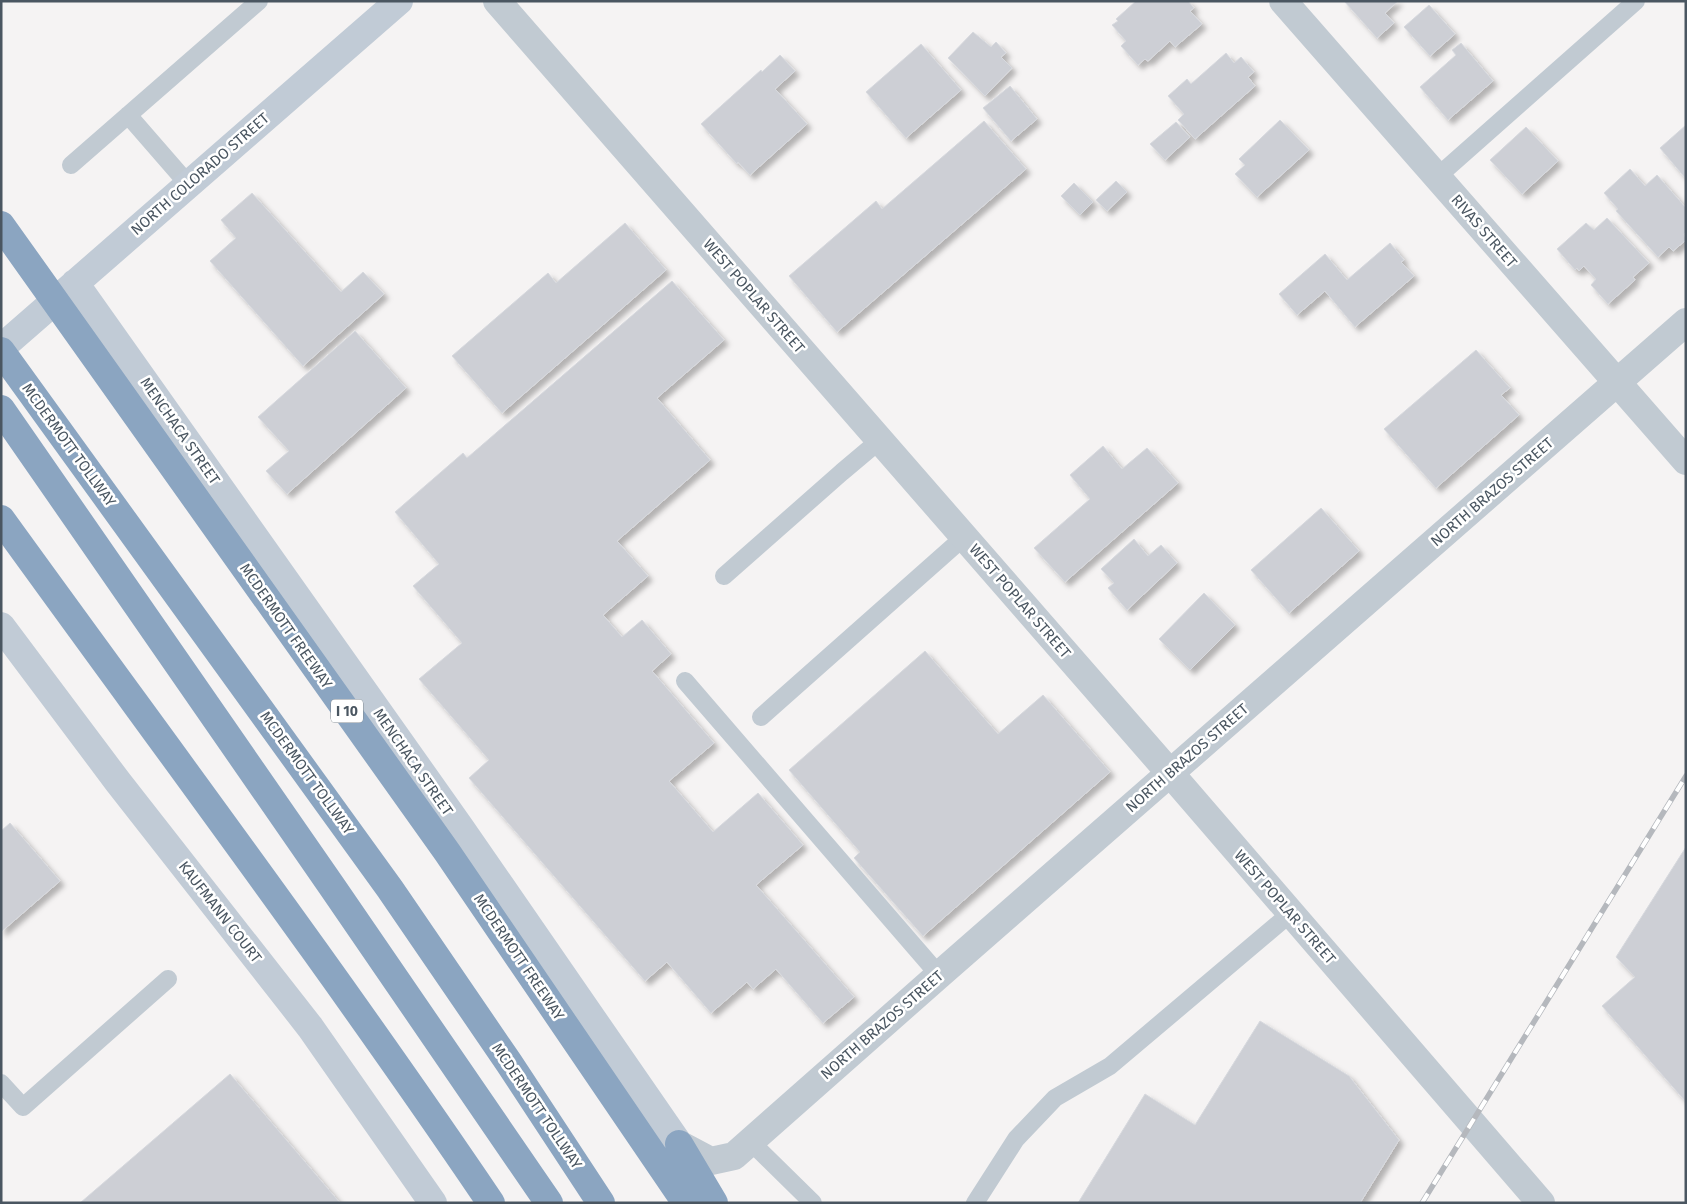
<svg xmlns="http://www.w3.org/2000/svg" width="1687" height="1204" font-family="'Fira Sans',sans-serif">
  <defs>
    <filter id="shadow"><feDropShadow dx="4.5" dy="4.5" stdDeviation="2.5" flood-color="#0004"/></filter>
  </defs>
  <rect width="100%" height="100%" fill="#f5f3f3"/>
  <path fill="#cdcfd5" stroke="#d7d9de" filter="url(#shadow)" d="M 1136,1 L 1188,1 L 1194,8 L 1190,11 L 1202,24 L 1175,47 L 1170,41 L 1148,61 L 1145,59 L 1138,65 L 1121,46 L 1126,41 L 1112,25 L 1118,21 L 1116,19 Z
    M 1344,1 L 1398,1 L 1385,13 L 1394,23 L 1377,38 Z
    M 1429,5 L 1455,34 L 1430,56 L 1404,27 Z
    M 973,32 L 991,47 L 996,42 L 1006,53 L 1001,57 L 1012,68 L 985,96 L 948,58 Z
    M 1461,43 L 1493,81 L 1448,120 L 1420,87 L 1456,55 L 1452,50 Z
    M 921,44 L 961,90 L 906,138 L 866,92 Z
    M 1226,53 L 1234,63 L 1241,57 L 1254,72 L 1248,77 L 1255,86 L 1195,139 L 1178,120 L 1184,114 L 1168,96 L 1187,79 L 1191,84 Z
    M 780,55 L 795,71 L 775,89 L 807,124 L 750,175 L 738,162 L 737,164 L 701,124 L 761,70 L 762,72 Z
    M 1010,86 L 1037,119 L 1011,141 L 983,108 Z
    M 1280,120 L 1309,150 L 1257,197 L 1235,174 L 1245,165 L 1239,159 Z
    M 984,121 L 1026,169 L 837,332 L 789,276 L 876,201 L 882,209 Z
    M 1176,122 L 1190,137 L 1165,160 L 1150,144 Z
    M 1686,125 L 1686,179 L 1660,148 Z
    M 1526,127 L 1558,161 L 1522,194 L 1490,160 Z
    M 1630,169 L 1645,186 L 1657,175 L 1686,208 L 1686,232 L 1684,234 L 1686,240 L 1673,251 L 1669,247 L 1658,257 L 1616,211 L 1618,209 L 1604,193 Z
    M 1116,181 L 1127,192 L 1107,211 L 1096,200 Z
    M 1074,183 L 1093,202 L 1080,215 L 1061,196 Z
    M 252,193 L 341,292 L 363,272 L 384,294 L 303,366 L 210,261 L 236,238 L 221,220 Z
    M 1607,218 L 1649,263 L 1633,277 L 1635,280 L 1608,304 L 1591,285 L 1596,279 L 1584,266 L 1579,271 L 1577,268 L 1575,270 L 1557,249 L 1586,223 L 1594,230 Z
    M 625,223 L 666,270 L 502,413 L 452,356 L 548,273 L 556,283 Z
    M 1390,243 L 1404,260 L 1401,262 L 1414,276 L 1355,327 L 1325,291 L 1297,315 L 1279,294 L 1325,254 L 1347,280 Z
    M 672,281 L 724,340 L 657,398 L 710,460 L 617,541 L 648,576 L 603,615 L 622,637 L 642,620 L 671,654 L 652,671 L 714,743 L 669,781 L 713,832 L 758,793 L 803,845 L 756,885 L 854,997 L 823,1023 L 776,969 L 753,989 L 747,982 L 711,1013 L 667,962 L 645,981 L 469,778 L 489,760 L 419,679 L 462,643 L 413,586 L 439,564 L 395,512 L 463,453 L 467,458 Z
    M 355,331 L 406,388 L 287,494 L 266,471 L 289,451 L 258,417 Z
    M 1476,350 L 1510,388 L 1501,395 L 1519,415 L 1436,488 L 1384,429 Z
    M 1103,446 L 1122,469 L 1147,448 L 1178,483 L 1065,582 L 1034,548 L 1090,499 L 1070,475 Z
    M 1321,508 L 1359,551 L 1289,613 L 1251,570 Z
    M 1134,539 L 1148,556 L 1161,545 L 1177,563 L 1127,610 L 1108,588 L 1114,583 L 1101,569 Z
    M 1204,593 L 1235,625 L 1190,670 L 1159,639 Z
    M 925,651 L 998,734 L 1043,695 L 1110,772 L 923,936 L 854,858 L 860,852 L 789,770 Z
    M 10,823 L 60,881 L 1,932 L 1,831 Z
    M 1686,847 L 1686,1102 L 1602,1006 L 1635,977 L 1616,957 Z
    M 1260,1021 L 1349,1076 L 1399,1140 L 1360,1203 L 1078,1203 L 1145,1094 L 1195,1125 Z
    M 230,1074 L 340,1203 L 80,1203 Z"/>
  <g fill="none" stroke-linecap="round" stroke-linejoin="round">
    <path stroke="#c1cad2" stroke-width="18" d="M 128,115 L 188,184
      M 71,165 L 259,1
      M 1437,177 L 1636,1
      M 724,576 L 842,472 L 880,440
      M 685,681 L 939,975
      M 761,717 L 964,537
      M 1,1083 L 23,1107 L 168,979
      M 750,1141 L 813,1203
      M 975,1203 L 1016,1139 L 1055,1098 L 1110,1066 L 1291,913"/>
    <path stroke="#c1cad2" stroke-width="28" d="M 1283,1 L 1686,461
      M 679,1144 L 711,1161 L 734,1156 L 939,975 L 1686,322"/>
    <path stroke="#c1cad2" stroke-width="28" d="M 497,1 L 1170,773 L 1541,1203"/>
    <path stroke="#c1cbd6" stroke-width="28" d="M 75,283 L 460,827 L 679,1144
      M 1,348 L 399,1
      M 1,626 L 118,782 L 310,1027 L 433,1203"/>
    <path stroke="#8ba5c1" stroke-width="28" d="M 1,225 L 447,852 L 686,1203
      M 1,351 L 390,889 L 509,1063 L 601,1203
      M 1,409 L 333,888 L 549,1203
      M 1,519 C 165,746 334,971 491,1203
      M 679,1144 L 714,1203"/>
    <g stroke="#b5b8bd" stroke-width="5.5">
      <path id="rail" d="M 1422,1203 L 1686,776"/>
    </g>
    <use href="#rail" stroke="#fff" stroke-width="4" stroke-dasharray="11" stroke-linecap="butt"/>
  </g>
  <g text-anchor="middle" stroke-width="5" stroke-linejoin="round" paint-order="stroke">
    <rect fill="#fff" stroke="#808990" stroke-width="1" x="331" y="699.5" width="32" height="23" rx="4"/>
    <g font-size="14" font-weight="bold" fill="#4a5661">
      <text x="347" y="716">I 10</text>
    </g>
    <g font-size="15" fill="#4a5661" stroke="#fff">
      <text transform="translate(200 174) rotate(-41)" y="5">NORTH COLORADO STREET</text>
      <text transform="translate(1484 231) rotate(49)" y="5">RIVAS STREET</text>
      <text transform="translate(754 296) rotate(49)" y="5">WEST POPLAR STREET</text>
      <text transform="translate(180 431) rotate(55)" y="5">MENCHACA STREET</text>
      <text transform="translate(69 445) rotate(54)" y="5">MCDERMOTT TOLLWAY</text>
      <text transform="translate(1492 492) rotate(-41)" y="5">NORTH BRAZOS STREET</text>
      <text transform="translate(1020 601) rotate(49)" y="5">WEST POPLAR STREET</text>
      <text transform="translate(286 626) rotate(55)" y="5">MCDERMOTT FREEWAY</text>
      <text transform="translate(1187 758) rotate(-41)" y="5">NORTH BRAZOS STREET</text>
      <text transform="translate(413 762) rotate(55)" y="5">MENCHACA STREET</text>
      <text transform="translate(307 773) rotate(54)" y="5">MCDERMOTT TOLLWAY</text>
      <text transform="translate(1285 907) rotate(49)" y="5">WEST POPLAR STREET</text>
      <text transform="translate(220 912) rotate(52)" y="5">KAUFMANN COURT</text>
      <text transform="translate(519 957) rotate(56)" y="5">MCDERMOTT FREEWAY</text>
      <text transform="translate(882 1025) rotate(-41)" y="5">NORTH BRAZOS STREET</text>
      <text transform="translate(537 1106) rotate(56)" y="5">MCDERMOTT TOLLWAY</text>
    </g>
  </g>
  <rect width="1687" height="1204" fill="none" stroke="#4a5661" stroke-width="5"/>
</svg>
